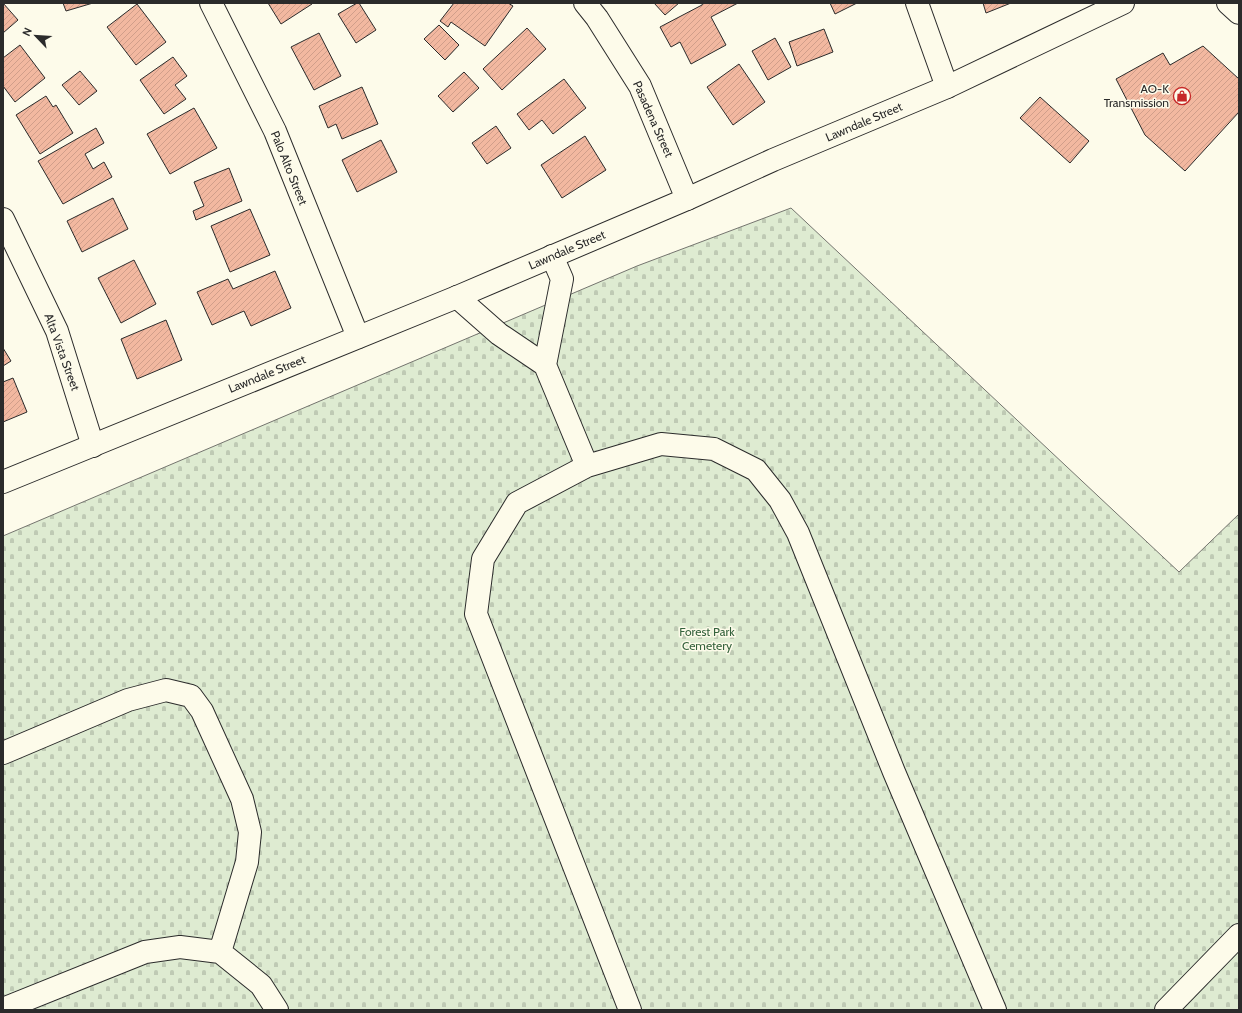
<svg xmlns="http://www.w3.org/2000/svg" width="1242" height="1013" font-family="Cabin,sans-serif">
  <defs>
    <pattern id="cemetery-stones" width="16" height="16" patternUnits="userSpaceOnUse"><rect width="16" height="16" fill="#deebd1"/><path d="M2 7V4a2 2 0 0 1 4 0v3zM10 15v-3a2 2 0 0 1 4 0v3z" fill="#bfcab4"/></pattern>
    <pattern id="building-hatch" width="6" height="6" patternUnits="userSpaceOnUse"><rect width="6" height="6" fill="#f2b8a0"/><path d="M-1 1l2-2M0 6l6-6M5 7l2-2" fill="none" stroke="#d09e8a"/></pattern>
  </defs>
  <rect width="100%" height="100%" fill="#fdfbea"/>
  <path fill="url(#cemetery-stones)" stroke="#74746e" d="M 791,208 L 1179,572 L 1239,514 L 1239,1010 L 3,1010 L 3,536 L 637,266 Z"/>
  <path fill="url(#building-hatch)" stroke="#2b2b2b" d="M 3,3 L 18,20 L 3,33 Z
    M 63,3 L 93,3 L 66,11 Z
    M 268,3 L 311,3 L 312,4 L 281,24 Z
    M 357,3 L 359,3 L 376,30 L 356,43 L 338,14 Z
    M 454,3 L 508,3 L 513,6 L 485,46 L 451,22 L 448,27 L 440,21 Z
    M 654,3 L 679,3 L 665,15 Z
    M 738,3 L 711,17 L 726,45 L 691,64 L 680,42 L 671,47 L 660,27 L 702,5 L 703,3 Z
    M 830,3 L 857,3 L 835,14 Z
    M 983,3 L 1011,3 L 986,13 Z
    M 137,4 L 166,42 L 136,65 L 107,27 Z
    M 439,25 L 459,45 L 445,60 L 424,39 Z
    M 527,28 L 546,49 L 502,90 L 483,69 Z
    M 824,29 L 833,52 L 797,66 L 789,42 Z
    M 319,33 L 341,76 L 314,90 L 291,47 Z
    M 775,38 L 791,67 L 768,80 L 752,51 Z
    M 20,45 L 45,78 L 15,102 L 3,86 L 3,58 Z
    M 1203,46 L 1239,79 L 1239,112 L 1185,171 L 1145,135 L 1116,79 L 1163,53 L 1170,65 Z
    M 173,57 L 187,76 L 175,85 L 186,99 L 164,114 L 140,80 Z
    M 739,64 L 765,102 L 733,125 L 707,87 Z
    M 80,71 L 97,91 L 79,105 L 62,85 Z
    M 464,72 L 479,88 L 453,112 L 438,96 Z
    M 564,79 L 586,108 L 553,134 L 542,120 L 529,130 L 517,114 Z
    M 362,87 L 378,124 L 342,139 L 336,124 L 328,128 L 319,106 Z
    M 46,96 L 53,107 L 56,105 L 73,133 L 40,154 L 16,115 Z
    M 1040,97 L 1089,141 L 1070,163 L 1020,118 Z
    M 194,108 L 217,148 L 170,174 L 147,134 Z
    M 496,126 L 511,148 L 487,164 L 472,143 Z
    M 96,128 L 104,143 L 85,154 L 93,169 L 104,162 L 112,177 L 63,204 L 38,161 Z
    M 585,136 L 606,170 L 562,198 L 541,165 Z
    M 381,140 L 397,172 L 357,192 L 342,160 Z
    M 229,168 L 242,201 L 196,220 L 193,211 L 204,206 L 194,182 Z
    M 113,198 L 128,229 L 82,252 L 67,221 Z
    M 250,209 L 270,255 L 230,272 L 211,226 Z
    M 134,260 L 156,304 L 121,323 L 98,278 Z
    M 275,271 L 291,308 L 251,326 L 244,311 L 212,325 L 197,292 L 228,279 L 233,289 Z
    M 166,320 L 182,360 L 137,379 L 121,339 Z
    M 3,348 L 11,361 L 3,366 Z
    M 13,378 L 27,412 L 3,422 L 3,382 Z"/>
  <g fill="none" stroke-linecap="round" stroke-linejoin="round">
    <g stroke="#2b2b2b" stroke-width="24">
      <path id="minor" d="M 211,3 L 275,131 L 358,337
        M 585,3 L 597,18 L 640,86 L 687,199
        M 917,3 L 947,87
        M 1228,3 L 1239,13
        M 3,219 L 57,331 L 93,446
        M 457,297 L 499,334 L 545,365 L 587,466
        M 545,365 L 562,279 L 552,256
        M 3,753 L 128,700 L 166,690 L 191,696 L 202,711 L 242,799 L 250,832 L 247,862 L 220,952
        M 3,1009 L 145,952 L 180,947 L 220,952 L 261,985 L 277,1010
        M 630,1010 L 476,614 L 483,559 L 517,503 L 587,466 L 661,444 L 714,449 L 756,470 L 780,500 L 798,533 L 894,772 L 995,1010
        M 1166,1010 L 1239,935"/>
    </g>
    <g stroke="#2b2b2b" stroke-width="24">
      <path id="major" d="M 3,482 L 457,297 L 687,199 L 773,160 L 947,87 L 1123,3"/>
    </g>
    <use href="#minor" stroke="#fdfbea" stroke-width="22"/>
    <use href="#major" stroke="#fdfbea" stroke-width="22"/>
  </g>
  <defs>
    <g id="shop-ring" transform="scale(0.9)"><circle r="9.5" fill="#fdfbea" stroke="#c62828" stroke-width="1.5"/><path d="M-5-2.5h2.3a2.7 3.5 0 0 1 5.4 0H5L5.5 6h-11ZM-1.5-2.5h3a1.5 2.3 0 0 0-3 0Z" fill="#c62828"/></g>
  </defs>
  <g fill-rule="evenodd">
    <use href="#shop-ring" x="1182" y="96"/>
  </g>
  <g text-anchor="middle" stroke-width="3" stroke-linejoin="round" paint-order="stroke">
    <g font-size="12" fill="#2b2b2b" stroke="#fdfbea" text-anchor="end">
      <text x="1169" y="93">AO-K<tspan x="1169" dy="14">Transmission</tspan></text>
    </g>
    <g font-size="12" fill="#2b2b2b" stroke="#fdfbea">
      <text transform="translate(653 119) rotate(66)" y="4">Pasadena Street</text>
      <text transform="translate(864 122) rotate(-23)" y="4">Lawndale Street</text>
      <text transform="translate(289 168) rotate(68)" y="4">Palo Alto Street</text>
      <text transform="translate(567 250) rotate(-23)" y="4">Lawndale Street</text>
      <text transform="translate(62 352) rotate(70)" y="4">Alta Vista Street</text>
      <text transform="translate(267 374) rotate(-22)" y="4">Lawndale Street</text>
    </g>
    <g font-size="12" fill="#34623c" stroke="#fdfbea">
      <text x="707" y="636">Forest Park<tspan x="707" dy="14">Cemetery</tspan></text>
    </g>
  </g>
  <rect width="1242" height="1013" fill="none" stroke="#2b2b2b" stroke-width="8"/>
  <g transform="translate(36 36) rotate(295)" stroke="#fdfbea" stroke-width="3" paint-order="stroke">
  <path d="M0-3L7 15L0 10L-7 15Z" fill="#2b2b2b"/>
  <text y="-6" font-size="11" font-weight="bold" text-anchor="middle" fill="#2b2b2b">N</text>
  </g>
</svg>
